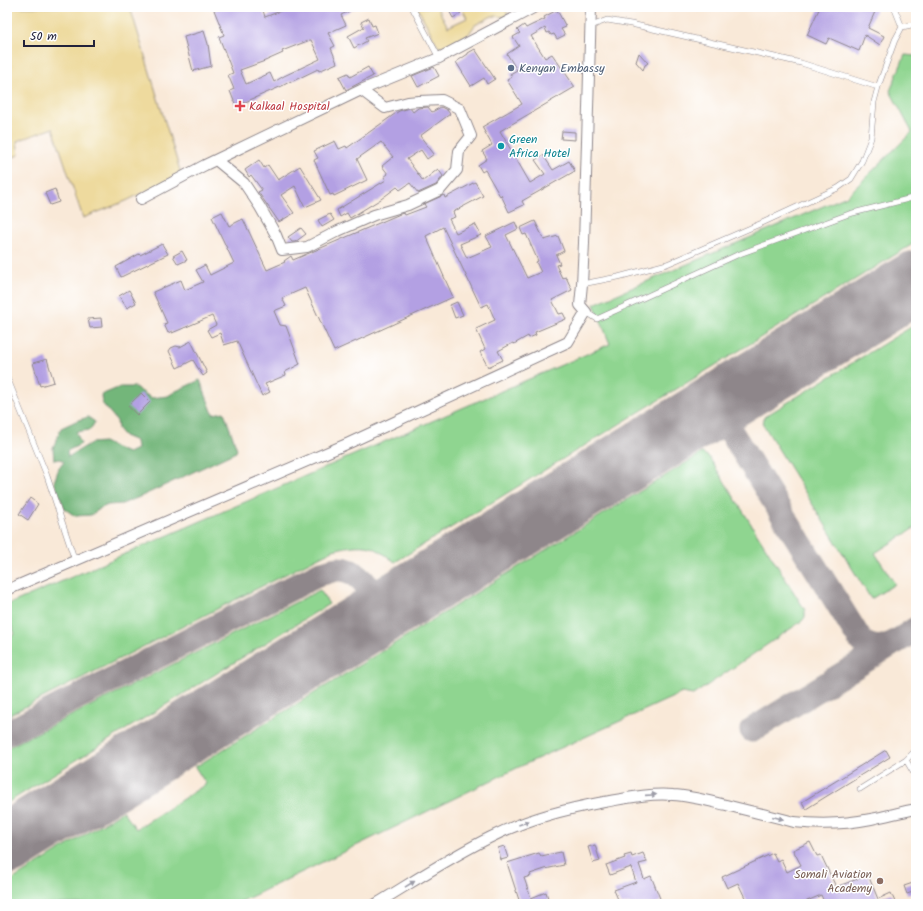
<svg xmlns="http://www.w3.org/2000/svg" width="923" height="911" font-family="Kalam,sans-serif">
  <rect width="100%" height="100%" fill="#fff"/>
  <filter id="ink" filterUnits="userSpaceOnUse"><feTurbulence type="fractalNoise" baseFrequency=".025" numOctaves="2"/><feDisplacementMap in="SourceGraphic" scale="8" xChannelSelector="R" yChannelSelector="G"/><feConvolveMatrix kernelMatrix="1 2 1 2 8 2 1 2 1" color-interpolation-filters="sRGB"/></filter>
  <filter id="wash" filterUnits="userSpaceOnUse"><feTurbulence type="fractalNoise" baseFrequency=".012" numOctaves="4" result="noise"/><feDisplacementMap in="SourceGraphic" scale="16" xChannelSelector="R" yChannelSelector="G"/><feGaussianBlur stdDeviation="0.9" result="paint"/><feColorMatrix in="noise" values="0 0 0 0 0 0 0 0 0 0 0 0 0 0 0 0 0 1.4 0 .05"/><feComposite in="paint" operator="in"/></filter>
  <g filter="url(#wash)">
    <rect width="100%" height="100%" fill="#f9e9d8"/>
    <path fill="#8fd590" stroke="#587c66" d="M 905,55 L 916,56 L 916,242 L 395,562 C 388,557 378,549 371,547 C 358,544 345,547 333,550 L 7,716 L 7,638 L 15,634 L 7,616 L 7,605 L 610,344 L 594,304 L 847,196 L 912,132 L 890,91 Z
      M 916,324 L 916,527 L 875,553 L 895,584 L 871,599 L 766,429 L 763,424 L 764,417 Z
      M 702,453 L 709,457 L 805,610 L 805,617 L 802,621 L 693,695 L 682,693 L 519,767 L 236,904 L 7,904 L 7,883 L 123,811 L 136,829 L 206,784 L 195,767 Z
      M 320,590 L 329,604 L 7,803 L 7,748 Z"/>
    <path fill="#73b67a" stroke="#4a6c5a" d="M 200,380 L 213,414 L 224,412 L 237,449 L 236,452 L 142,496 L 122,504 L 108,505 L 99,509 L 91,515 L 75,516 L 65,509 L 54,482 L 59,468 L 64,462 L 60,459 L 54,460 L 53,448 L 61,428 L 76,421 L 88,417 L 95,422 L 90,430 L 76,432 L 79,439 L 81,444 L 67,451 L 68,457 L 91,443 L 104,442 L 118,449 L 128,453 L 137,449 L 136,441 L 124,436 L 118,429 L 117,421 L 102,403 L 101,395 L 120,387 L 135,387 L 151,398 L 168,396 L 176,391 Z"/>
    <path fill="#eeda9e" stroke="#887e6c" d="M 7,7 L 130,7 L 181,174 L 126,201 L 83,218 L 53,128 L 17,141 L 19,155 L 7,159 Z
      M 417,7 L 437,7 L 448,27 L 467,18 L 461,7 L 504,7 L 508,14 L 504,17 L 492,16 L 475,25 L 468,35 L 439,48 Z"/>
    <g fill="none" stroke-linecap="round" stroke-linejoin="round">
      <path stroke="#8e868a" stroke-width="25" d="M 715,406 L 861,641 C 881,657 898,640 916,629
        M 752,730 L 890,645
        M 7,733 L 321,573 C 327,572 333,569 339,569 C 361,569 373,595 385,611"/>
      <path stroke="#8e868a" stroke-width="63" d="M 7,844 L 916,282"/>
    </g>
    <g id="blocks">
      <path fill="#b3a0e3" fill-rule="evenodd" d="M 221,7 L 262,7 L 265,17 L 291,7 L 358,7 L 341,15 L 346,25 L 328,33 L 335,46 L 331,48 L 337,63 L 319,71 L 318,69 L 291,82 L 291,81 L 282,86 L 236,106 L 230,91 L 234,89 L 228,75 L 233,73 L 219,37 L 224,35 L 214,10 ZM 310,40 L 311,40 L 320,59 L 284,76 L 274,82 L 270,73 L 246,84 L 240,70 L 265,61 L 283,53 L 282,51 Z
        M 447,7 L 458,7 L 461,13 L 453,18 Z
        M 820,7 L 877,7 L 868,28 L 884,36 L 880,45 L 865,35 L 859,51 L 829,38 L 826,44 L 807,35 Z
        M 557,10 L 566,27 L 561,29 L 565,35 L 557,39 L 554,34 L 551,35 L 549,32 L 547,33 L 545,28 L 531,36 L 545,58 L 552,54 L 575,87 L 500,131 L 530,183 L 545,174 L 535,160 L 543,155 L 553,170 L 569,161 L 575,171 L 522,201 L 524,205 L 509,212 L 501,195 L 500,196 L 485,170 L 482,172 L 478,165 L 487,159 L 482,151 L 492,145 L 482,127 L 522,104 L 507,80 L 512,77 L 510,74 L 517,70 L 507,54 L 519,46 L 513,37 L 520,33 L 517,30 L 524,25 L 526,28 L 532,25 L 545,19 L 544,17 Z
        M 369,18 L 372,26 L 375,25 L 378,33 L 365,38 L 367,41 L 354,48 L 348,36 L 364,27 L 361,22 Z
        M 204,31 L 208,44 L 211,66 L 193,71 L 184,37 Z
        M 475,49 L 495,79 L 487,84 L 484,78 L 471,86 L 456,62 L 468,54 L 468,53 Z
        M 639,53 L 648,63 L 645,65 L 643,70 L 636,62 Z
        M 368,67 L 373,76 L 346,90 L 339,77 L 348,73 L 350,77 Z
        M 434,67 L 439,76 L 418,87 L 412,76 Z
        M 428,107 L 432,112 L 441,107 L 447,110 L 450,114 L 420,136 L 434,154 L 427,159 L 421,150 L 407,159 L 423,181 L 438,169 L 443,176 L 436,185 L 418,193 L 410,183 L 400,190 L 397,187 L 381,199 L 350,218 L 347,213 L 340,217 L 337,210 L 386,180 L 384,177 L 388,174 L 382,166 L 393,157 L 381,142 L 357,159 L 367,180 L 334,196 L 333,194 L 330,195 L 314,160 L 318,158 L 314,151 L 335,141 L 339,149 L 346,146 L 347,148 L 399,111 L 410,108 L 413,112 L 418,108 Z
        M 562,131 L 575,132 L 575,140 L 561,139 Z
        M 259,160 L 264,168 L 268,165 L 278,180 L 300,166 L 321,200 L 305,207 L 295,186 L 281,195 L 294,213 L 279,222 L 258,192 L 262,190 L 251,175 L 249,177 L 245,170 Z
        M 475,182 L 483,196 L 453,212 L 455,217 L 449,219 L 456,233 L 475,224 L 481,235 L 460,244 L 467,258 L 492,247 L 486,236 L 515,222 L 518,229 L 506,235 L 527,278 L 541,272 L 536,262 L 538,261 L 526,234 L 523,235 L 520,228 L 535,221 L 544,240 L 558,236 L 564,251 L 556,255 L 560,264 L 556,265 L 562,278 L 566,277 L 572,290 L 552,300 L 559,314 L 563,313 L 566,319 L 535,332 L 536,335 L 529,338 L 528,336 L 514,344 L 513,343 L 498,351 L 503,360 L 488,367 L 480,352 L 485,349 L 476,329 L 495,320 L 488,304 L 481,307 L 443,227 L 426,236 L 453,297 L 334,351 L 305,288 L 282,298 L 286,306 L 274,311 L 280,325 L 286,326 L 300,364 L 285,372 L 286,375 L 265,384 L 270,392 L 262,396 L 237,341 L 224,345 L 220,333 L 211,337 L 207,330 L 216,325 L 212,316 L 172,333 L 172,331 L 168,333 L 164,324 L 167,323 L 153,292 L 181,280 L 185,290 L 203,282 L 196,270 L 205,265 L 210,275 L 234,263 L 212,217 L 222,212 L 229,226 L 243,219 L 267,270 L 285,262 L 284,261 L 291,256 L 293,260 L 400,214 L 404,213 L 405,215 L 426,207 L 424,204 L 444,195 L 445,198 Z
        M 55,189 L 59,202 L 50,205 L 45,193 Z
        M 330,214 L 334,220 L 322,227 L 318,220 Z
        M 301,228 L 306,234 L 295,242 L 292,242 L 288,237 Z
        M 162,244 L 168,254 L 121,277 L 116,267 L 139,254 L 140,255 Z
        M 182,251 L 187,260 L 178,264 L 173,256 Z
        M 129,290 L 136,303 L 127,308 L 119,296 Z
        M 457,302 L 463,315 L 455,318 L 450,305 Z
        M 101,318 L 102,327 L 90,328 L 88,319 Z
        M 191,341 L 207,373 L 203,376 L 193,360 L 177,368 L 169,351 L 171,348 L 176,346 L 180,347 Z
        M 47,359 L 54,382 L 40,386 L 33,363 Z
        M 141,393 L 150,402 L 137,415 L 128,406 Z
        M 30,498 L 38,504 L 28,520 L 19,514 Z
        M 886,750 L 890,757 L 806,809 L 802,802 Z
        M 810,842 L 817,856 L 821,855 L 836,887 L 868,875 L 878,899 L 891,893 L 896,904 L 825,904 L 821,895 L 800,904 L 748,904 L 738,883 L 727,888 L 722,877 L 773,853 L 777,861 L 781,859 L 787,872 L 801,865 L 793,850 Z
        M 595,845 L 600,861 L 593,863 L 588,847 Z
        M 504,846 L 508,858 L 501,860 L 498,848 Z
        M 561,852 L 564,865 L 545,869 L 530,874 L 531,876 L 524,878 L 531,898 L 546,892 L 549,901 L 547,902 L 548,904 L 516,904 L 521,901 L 519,900 L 507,863 L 539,853 L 541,856 Z
        M 643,853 L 647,862 L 639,864 L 644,879 L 651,876 L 661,901 L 654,904 L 620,904 L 614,890 L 636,882 L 631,867 L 610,875 L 606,865 L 625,858 L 624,856 L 631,854 L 632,857 Z
        M 916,882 L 916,891 L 907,894 L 904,886 Z"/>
    </g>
  </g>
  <g filter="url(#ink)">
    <use href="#blocks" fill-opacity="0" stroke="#8e868a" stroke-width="1"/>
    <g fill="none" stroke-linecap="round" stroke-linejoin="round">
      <g stroke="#8e868a" stroke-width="6">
        <path id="service" d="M 412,7 L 439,58
          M 902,27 L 916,24
          M 878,87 L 895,40 L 902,27 L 894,7
          M 582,284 L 618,277 L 667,264 L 762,223 L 838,188 L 851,179 L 862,161 L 871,138 L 874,102 L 878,87 L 801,63 L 631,24 L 607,20 L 591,26
          M 586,312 L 597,319 L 737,255 L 849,214 L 916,197
          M 7,377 L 47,476 L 75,561
          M 906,760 L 916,777
          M 860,789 L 906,760 L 916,750"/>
      </g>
      <g stroke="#8e868a" stroke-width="12">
        <path id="minor" d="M 216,160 L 244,183 L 260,207 L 276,235 L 282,250 L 307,247 L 338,231 L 374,215 L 408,205 L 440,190 L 457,170 L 459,151 L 471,136 L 460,109 L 442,100 L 419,101 L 408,102 L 385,108 L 361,90
          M 141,199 L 205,165 L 361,90 L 439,58 L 535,7
          M 7,590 L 349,443 L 568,342 L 586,312 L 580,305 L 582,284 L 584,243 L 591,7
          M 376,904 C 414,881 452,856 491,837 C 526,819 566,809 604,802 C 627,798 650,793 673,795 C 691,796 709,801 726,805 C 749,811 772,816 794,822 C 819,825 846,824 871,819 C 886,816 901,812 916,809"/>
      </g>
      <use href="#service" stroke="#fff" stroke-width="5"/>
      <use href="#minor" stroke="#fff" stroke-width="10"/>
    </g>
    <defs><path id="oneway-solid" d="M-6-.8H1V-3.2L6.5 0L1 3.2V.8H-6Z"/></defs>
    <g fill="#9c9ca7">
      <use href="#oneway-solid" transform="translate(651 795) rotate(-4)"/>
      <use href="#oneway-solid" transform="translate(778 818) rotate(14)"/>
      <use href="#oneway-solid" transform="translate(524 823) rotate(-20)"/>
      <use href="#oneway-solid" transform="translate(410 884) rotate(-31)"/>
    </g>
  </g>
  <circle fill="#5c6f8a" stroke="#fff" stroke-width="1.5" cx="511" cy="68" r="4"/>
  <path fill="#e0444e" stroke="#fff" stroke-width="1.5" d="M238 100h4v4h4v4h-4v4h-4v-4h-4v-4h4z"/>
  <circle fill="#0f9aa8" stroke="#fff" stroke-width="1.5" cx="501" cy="146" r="4"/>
  <circle fill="#8d6e63" stroke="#fff" stroke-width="1.5" cx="880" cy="881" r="4"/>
  <g text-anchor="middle" stroke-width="3" stroke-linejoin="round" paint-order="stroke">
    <g font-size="12" fill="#4e5e75" stroke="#fff" text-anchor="start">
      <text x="519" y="72">Kenyan Embassy</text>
    </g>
    <g font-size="12" fill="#be3a42" stroke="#fff" text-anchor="start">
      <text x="249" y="110">Kalkaal Hospital</text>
    </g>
    <g font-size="12" fill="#0d838f" stroke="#fff" text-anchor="start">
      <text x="509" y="143">Green<tspan x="509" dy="14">Africa Hotel</tspan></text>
    </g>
    <g font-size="12" fill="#785e54" stroke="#fff" text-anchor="end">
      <text x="872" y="878">Somali Aviation<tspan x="872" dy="14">Academy</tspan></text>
    </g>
  </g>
  <rect width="923" height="911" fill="none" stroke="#fff" stroke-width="24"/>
  <path d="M24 40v6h70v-6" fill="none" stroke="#22223b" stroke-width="2"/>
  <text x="30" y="40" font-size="12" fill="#22223b" stroke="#ffffff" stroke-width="3" paint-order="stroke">50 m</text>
</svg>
